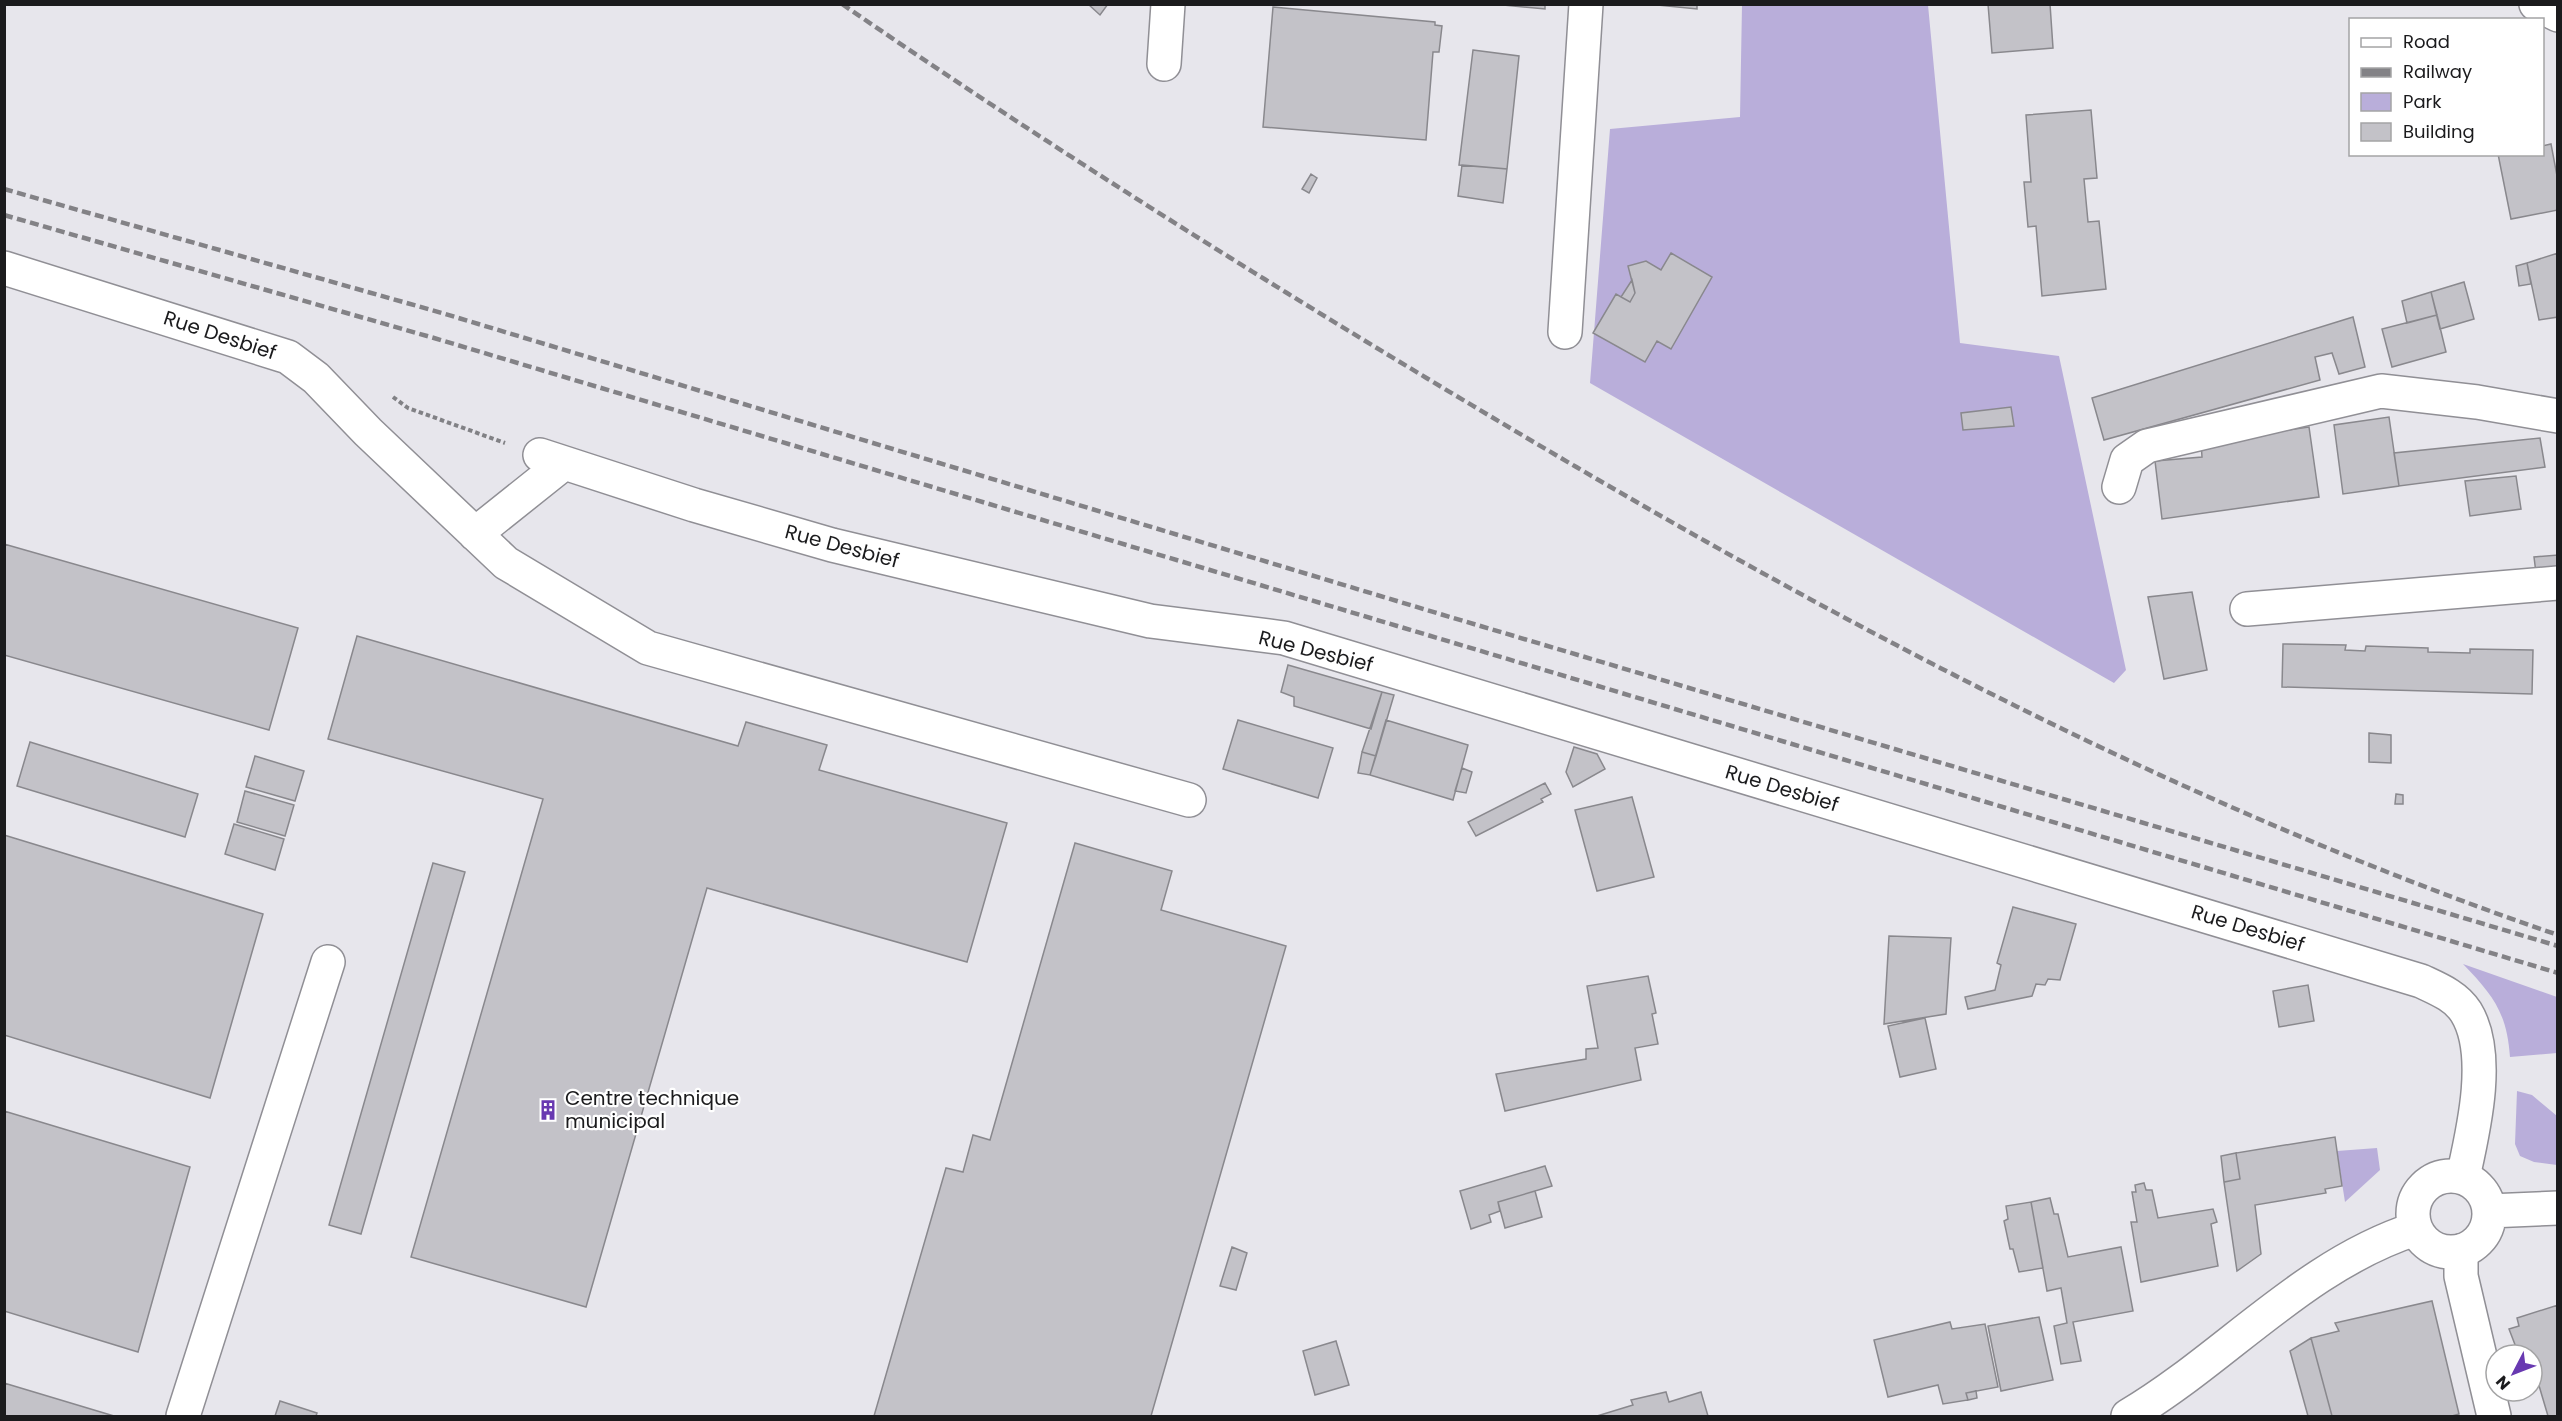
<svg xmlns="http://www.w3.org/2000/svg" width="2562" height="1421" font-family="Poppins,sans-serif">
  <rect width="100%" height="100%" fill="#e7e6ec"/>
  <path fill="#b9aeda" d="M 1742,5 L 1928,5 L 1960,343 L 2059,356 L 2126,670 L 2114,683 L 1590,383 L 1610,129 L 1740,117 Z
    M 2463,964 L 2557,997 L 2557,1053 L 2510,1057 C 2507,1013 2493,995 2463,964 Z
    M 2517,1091 L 2532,1095 L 2557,1116 L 2557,1165 L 2534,1162 L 2520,1156 L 2515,1144 Z
    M 2377,1148 L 2380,1170 L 2345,1202 L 2337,1151 Z"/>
  <path fill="#c3c2c8" stroke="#89888d" stroke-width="1.5" d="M 1088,4 L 1108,4 L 1100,15 Z
    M 1493,4 L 1545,4 L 1545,9 Z
    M 1647,4 L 1697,4 L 1697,9 Z
    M 1988,4 L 2050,4 L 2053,48 L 1992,53 Z
    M 1273,7 L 1435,22 L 1435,25 L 1442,26 L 1439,52 L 1433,52 L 1426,140 L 1263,127 Z
    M 1473,50 L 1519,56 L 1507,169 L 1459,165 Z
    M 2091,110 L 2097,178 L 2084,179 L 2088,222 L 2099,221 L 2106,289 L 2042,296 L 2036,226 L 2028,227 L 2024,182 L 2031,182 L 2026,115 Z
    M 2551,144 L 2558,181 L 2558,210 L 2511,219 L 2498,154 L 2542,154 L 2542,146 Z
    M 1462,165 L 1507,169 L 1503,203 L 1458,196 Z
    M 1311,174 L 1317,178 L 1309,193 L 1302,189 Z
    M 1671,253 L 1712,277 L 1671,349 L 1657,341 L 1645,362 L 1593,333 L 1616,294 L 1630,302 L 1635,293 L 1628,266 L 1646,261 L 1661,270 Z
    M 2558,253 L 2558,317 L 2539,320 L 2527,263 Z
    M 2527,263 L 2531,284 L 2519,286 L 2516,266 Z
    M 1632,280 L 1635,293 L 1630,302 L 1621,297 Z
    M 2464,282 L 2474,319 L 2440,329 L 2431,292 Z
    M 2431,292 L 2437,315 L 2407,323 L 2402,301 Z
    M 2437,315 L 2446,352 L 2392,367 L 2382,329 Z
    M 2353,317 L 2365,367 L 2339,374 L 2332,353 L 2315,357 L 2320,380 L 2104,440 L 2092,398 Z
    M 2011,407 L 2014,426 L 1963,430 L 1961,413 Z
    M 2389,417 L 2399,486 L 2343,494 L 2334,425 Z
    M 2309,427 L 2319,497 L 2162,519 L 2155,461 L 2202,457 L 2201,442 Z
    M 2540,438 L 2545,467 L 2399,486 L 2394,453 Z
    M 2516,476 L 2521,509 L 2470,516 L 2465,481 Z
    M 4,544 L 298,628 L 269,730 L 4,655 Z
    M 2558,555 L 2558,571 L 2536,573 L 2534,557 Z
    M 2192,592 L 2207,670 L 2164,679 L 2148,597 Z
    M 357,636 L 738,746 L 746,722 L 827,745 L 819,770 L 1007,823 L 967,962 L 707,888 L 586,1307 L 411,1257 L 543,799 L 328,739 Z
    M 2283,644 L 2346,645 L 2345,650 L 2365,651 L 2366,646 L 2428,648 L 2428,652 L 2470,653 L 2470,649 L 2533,650 L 2532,694 L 2282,687 Z
    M 1288,665 L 1382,692 L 1371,729 L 1294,706 L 1294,697 L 1281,692 Z
    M 1382,692 L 1394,695 L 1376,756 L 1362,752 Z
    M 1238,720 L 1333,748 L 1318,798 L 1223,769 Z
    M 1386,720 L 1468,745 L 1453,800 L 1370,775 Z
    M 2369,733 L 2391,735 L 2391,763 L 2369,762 Z
    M 30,742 L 198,794 L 185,837 L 17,786 Z
    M 1574,747 L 1597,754 L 1605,769 L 1573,787 L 1566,772 Z
    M 1362,752 L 1376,756 L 1370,775 L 1358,773 Z
    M 255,756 L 304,771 L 295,801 L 246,787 Z
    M 1462,768 L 1472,772 L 1466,793 L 1455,791 Z
    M 1545,783 L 1551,794 L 1541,799 L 1543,802 L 1476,836 L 1468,822 Z
    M 245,791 L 294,805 L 285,836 L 237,822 Z
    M 2396,794 L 2403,795 L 2403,804 L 2395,804 Z
    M 1632,797 L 1654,877 L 1597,891 L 1575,810 Z
    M 234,824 L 284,839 L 275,870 L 225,854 Z
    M 4,835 L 263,914 L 210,1098 L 4,1035 Z
    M 1075,843 L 1172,871 L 1161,910 L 1286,946 L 1151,1416 L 874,1416 L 946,1168 L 963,1172 L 973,1135 L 990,1140 Z
    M 433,863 L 465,872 L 361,1234 L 329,1225 Z
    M 2013,907 L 2076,924 L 2060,980 L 2048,979 L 2045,985 L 2036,984 L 2032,996 L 1968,1009 L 1965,997 L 1995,990 L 2001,965 L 1997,963 Z
    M 1889,936 L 1951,938 L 1946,1014 L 1884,1024 Z
    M 1648,976 L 1656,1013 L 1652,1014 L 1658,1044 L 1635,1048 L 1641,1080 L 1505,1111 L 1496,1074 L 1586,1059 L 1586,1049 L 1598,1048 L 1587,986 Z
    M 2308,985 L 2314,1021 L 2279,1027 L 2273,991 Z
    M 1925,1018 L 1936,1069 L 1900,1077 L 1888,1026 Z
    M 4,1111 L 190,1167 L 138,1352 L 4,1311 Z
    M 2335,1137 L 2342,1186 L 2325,1189 L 2326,1193 L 2255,1205 L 2261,1254 L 2237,1271 L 2224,1182 L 2240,1179 L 2236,1153 Z
    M 2236,1153 L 2240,1179 L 2224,1182 L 2221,1156 Z
    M 1545,1166 L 1552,1186 L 1498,1202 L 1500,1211 L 1489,1215 L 1491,1222 L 1471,1229 L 1460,1191 Z
    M 2144,1183 L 2146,1190 L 2152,1190 L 2158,1218 L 2213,1209 L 2217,1222 L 2211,1224 L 2218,1266 L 2141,1282 L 2131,1222 L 2137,1222 L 2132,1192 L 2136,1192 L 2135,1185 Z
    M 1535,1191 L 1542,1217 L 1505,1228 L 1498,1202 Z
    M 2050,1198 L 2054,1214 L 2058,1214 L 2068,1257 L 2121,1247 L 2133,1311 L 2073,1322 L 2081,1361 L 2061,1364 L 2054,1326 L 2067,1323 L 2061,1288 L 2047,1291 L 2031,1202 Z
    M 2031,1202 L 2043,1268 L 2019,1272 L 2013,1249 L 2010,1249 L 2004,1221 L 2008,1219 L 2006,1206 Z
    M 1232,1247 L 1247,1253 L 1236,1290 L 1220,1286 Z
    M 2432,1301 L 2459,1414 L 2452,1416 L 2332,1416 L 2311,1338 L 2339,1331 L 2335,1323 Z
    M 2558,1305 L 2558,1416 L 2548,1416 L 2532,1362 L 2532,1355 L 2529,1352 L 2519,1355 L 2509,1329 L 2519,1326 L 2517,1318 Z
    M 2039,1317 L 2053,1380 L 2001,1391 L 1988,1326 Z
    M 1950,1322 L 1952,1329 L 1985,1324 L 1998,1387 L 1966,1393 L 1968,1400 L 1943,1404 L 1938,1385 L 1888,1397 L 1874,1340 Z
    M 2311,1338 L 2332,1416 L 2308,1416 L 2290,1351 Z
    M 1336,1341 L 1349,1385 L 1315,1395 L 1303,1351 Z
    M 4,1383 L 114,1416 L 4,1416 Z
    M 1976,1391 L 1977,1398 L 1968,1400 L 1966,1393 Z
    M 1666,1392 L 1669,1402 L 1701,1392 L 1708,1416 L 1597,1416 L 1633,1405 L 1631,1400 Z
    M 280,1401 L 317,1413 L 316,1416 L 275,1416 Z"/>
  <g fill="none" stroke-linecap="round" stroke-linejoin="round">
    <g stroke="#908f95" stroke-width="36">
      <path id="minor" d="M 2536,4 L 2558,15
        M 1164,64 L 1168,4
        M 4,268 L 288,357 L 316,378 L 368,432 L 506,563 L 648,648 L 1189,800
        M 1565,332 L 1586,4
        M 540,455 L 694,505 L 832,545 L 1150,621 L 1284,638 L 2421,981 C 2438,989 2456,996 2466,1012 C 2492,1054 2473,1132 2463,1177
        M 2119,487 L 2127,460 L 2147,446 L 2381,391 L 2477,402 L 2558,416
        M 475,534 L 564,463
        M 2247,609 L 2558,583
        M 2461,1251 L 2461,1276 L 2494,1416
        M 183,1416 L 328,962"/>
    </g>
    <g stroke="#908f95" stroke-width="36">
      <path id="major" d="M2413 1214a38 38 0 1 1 76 0a38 38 0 1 1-76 0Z
        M 2489,1211 L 2558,1208
        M 2128,1416 C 2226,1358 2304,1265 2415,1229"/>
    </g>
    <path stroke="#818185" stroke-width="4" stroke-dasharray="4.5 3" stroke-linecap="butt" d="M 393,397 L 408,408 L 505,443"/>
    <use href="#minor" stroke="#fff" stroke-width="33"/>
    <use href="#major" stroke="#fff" stroke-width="33"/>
    <path stroke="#838286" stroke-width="4.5" stroke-dasharray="9 4.5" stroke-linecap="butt" d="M 842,4 C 1053,149 1270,285 1490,416 C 1830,619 2181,806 2558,935
      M 4,189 L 442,313 L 1440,614 L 2558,946
      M 4,215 L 434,338 L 2558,973"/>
  </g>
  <defs>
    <g id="building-bare" transform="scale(1.62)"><path d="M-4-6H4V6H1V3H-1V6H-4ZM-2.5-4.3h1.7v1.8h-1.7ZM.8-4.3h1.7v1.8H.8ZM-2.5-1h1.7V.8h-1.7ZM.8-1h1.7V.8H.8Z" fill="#6839b1" stroke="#fff" stroke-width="2.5" paint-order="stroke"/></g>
  </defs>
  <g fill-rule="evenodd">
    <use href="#building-bare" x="548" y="1110"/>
  </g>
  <g text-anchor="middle" stroke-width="4.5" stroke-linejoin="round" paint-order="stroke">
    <g font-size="20" fill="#1b1b1d" stroke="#fff">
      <text transform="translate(220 335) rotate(18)" y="7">Rue Desbief</text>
      <text transform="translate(842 546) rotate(15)" y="7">Rue Desbief</text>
      <text transform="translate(1316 651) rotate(14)" y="7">Rue Desbief</text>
      <text transform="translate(1782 788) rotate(17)" y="7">Rue Desbief</text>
      <text transform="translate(2248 928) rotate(17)" y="7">Rue Desbief</text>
    </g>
    <g font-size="20" fill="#1b1b1d" stroke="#fff" text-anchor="start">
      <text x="565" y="1105">Centre technique<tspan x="565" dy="23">municipal</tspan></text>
    </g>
  </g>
  <rect width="2562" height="1421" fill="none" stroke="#1b1b1d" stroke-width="12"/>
  <rect x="2349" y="18" width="195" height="138" fill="#ffffff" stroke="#a4a4a5" stroke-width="1.5"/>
  <rect x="2361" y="38" width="30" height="9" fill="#ffffff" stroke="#a4a4a5" stroke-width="1.5"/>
  <text x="2403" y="48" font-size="18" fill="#1b1b1d">Road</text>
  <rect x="2361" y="68" width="30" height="9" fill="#838286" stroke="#a4a4a5" stroke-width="1.5"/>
  <text x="2403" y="78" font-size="18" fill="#1b1b1d">Railway</text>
  <rect x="2361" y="93" width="30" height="18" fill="#b9aeda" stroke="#a4a4a5" stroke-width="1.5"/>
  <text x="2403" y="108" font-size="18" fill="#1b1b1d">Park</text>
  <rect x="2361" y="123" width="30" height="18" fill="#c3c2c8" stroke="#a4a4a5" stroke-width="1.5"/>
  <text x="2403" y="138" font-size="18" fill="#1b1b1d">Building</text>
  <g transform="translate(2514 1373) rotate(228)"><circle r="28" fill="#ffffff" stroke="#a4a4a5" stroke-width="1.5"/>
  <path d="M0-4.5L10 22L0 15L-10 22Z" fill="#6839b1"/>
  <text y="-9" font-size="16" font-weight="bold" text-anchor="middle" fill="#1b1b1d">N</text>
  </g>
</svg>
